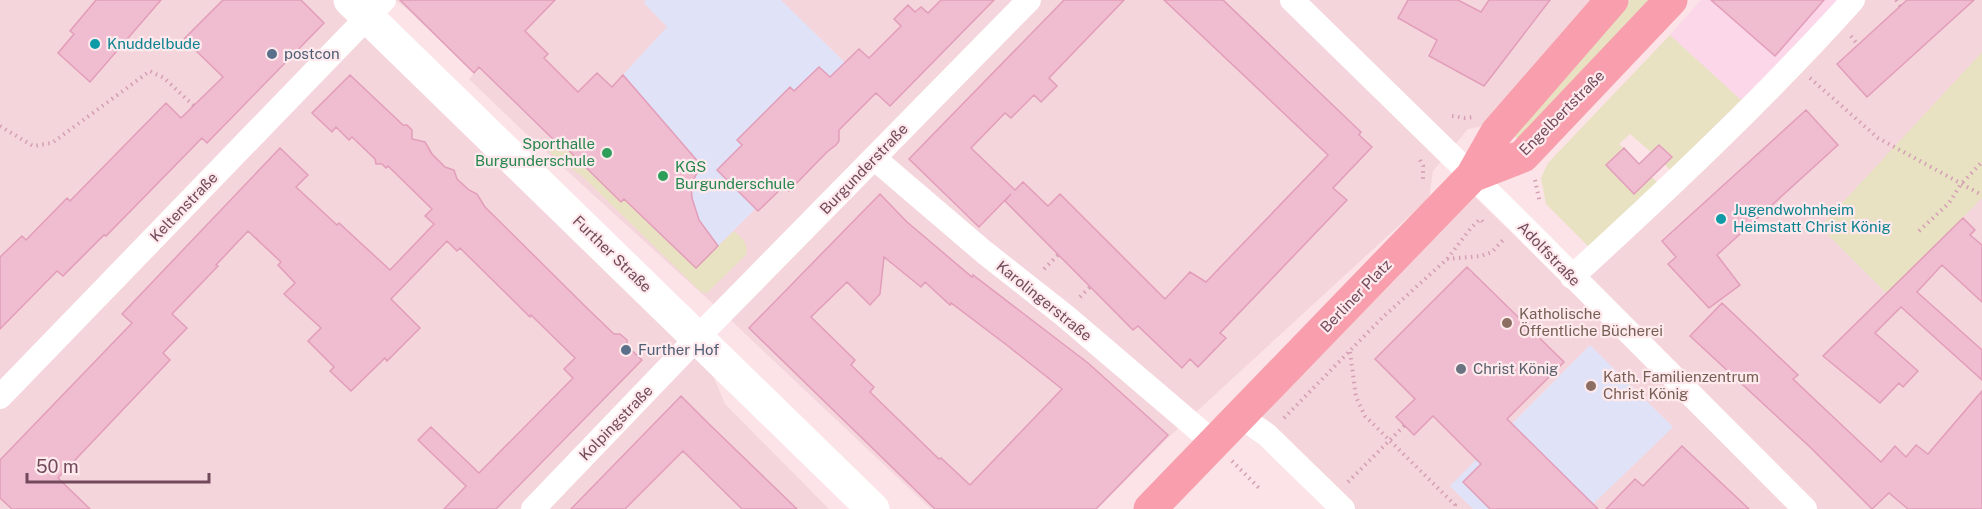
<svg xmlns="http://www.w3.org/2000/svg" width="1982" height="509" font-family="'Public Sans',sans-serif">
  <rect width="100%" height="100%" fill="#fbe3e7"/>
  <path fill="#f5d5dc" d="M 0,0 L 348,0 L 697,338 L 725,404 L 829,509 L 0,509 Z
    M 395,0 L 1597,0 L 1496,116 L 1479,127 L 1468,129 L 1433,171 L 1429,198 L 1170,436 L 1097,509 L 931,509 L 722,312 L 521,129 L 469,79 L 474,73 L 406,8 Z
    M 1866,0 L 1982,0 L 1982,509 L 1329,509 L 1260,418 L 1475,197 L 1570,290 L 1803,70 Z"/>
  <path fill="#fbd7e9" d="M 1701,0 L 1838,0 L 1741,100 L 1670,35 Z"/>
  <path fill="#e0e3f7" d="M 646,0 L 781,0 L 876,93 L 837,131 L 838,142 L 836,145 L 827,151 L 789,191 L 783,186 L 758,211 L 755,209 L 696,268 L 625,199 L 621,202 L 608,91 L 667,27 L 644,3 Z
    M 1590,345 L 1673,427 L 1588,509 L 1473,509 L 1450,486 Z"/>
  <path fill="#e8e1c2" d="M 1630,0 L 1649,0 L 1521,141 L 1513,135 Z
    M 1670,35 L 1741,100 L 1670,170 L 1665,165 L 1672,157 L 1659,145 L 1651,152 L 1630,134 L 1619,144 L 1624,148 L 1606,165 L 1634,194 L 1652,177 L 1657,182 L 1590,248 L 1546,204 L 1541,178 L 1548,163 Z
    M 1982,52 L 1982,198 L 1887,294 L 1820,227 Z
    M 558,140 L 621,201 L 624,199 L 696,268 L 734,231 C 742,238 749,243 746,255 L 707,293 L 701,292 L 581,175 L 558,160 L 549,151 Z"/>
  <path fill="#f0bcd0" stroke="#e29db9" stroke-width="1.5" fill-rule="evenodd" d="M 96,0 L 161,0 L 90,82 L 58,53 L 74,34 L 70,31 Z
    M 223,0 L 301,0 L 324,23 L 207,143 L 202,138 L 106,236 L 104,235 L 63,276 L 57,271 L 0,329 L 0,257 L 22,236 L 26,240 L 67,198 L 70,201 L 166,103 L 181,118 L 223,77 L 184,39 Z
    M 400,0 L 555,0 L 525,31 L 548,54 L 544,58 L 578,92 L 597,73 L 612,87 L 623,75 L 701,165 L 691,185 L 692,198 L 699,220 L 718,246 L 696,268 L 624,199 L 621,202 L 558,140 L 556,142 L 479,67 L 474,73 Z
    M 941,0 L 994,0 L 890,106 L 876,93 L 839,130 L 839,141 L 836,145 L 827,152 L 789,191 L 784,186 L 758,211 L 717,170 L 742,145 L 737,140 L 790,87 L 794,91 L 819,67 L 830,77 L 859,49 L 869,58 L 901,26 L 894,19 L 908,5 L 915,12 L 921,7 L 928,13 Z
    M 1064,0 L 1124,0 L 1049,78 L 1057,86 L 1041,102 L 1034,95 L 1011,118 L 1005,113 L 971,148 L 1015,190 L 1023,182 L 1048,206 L 1060,194 L 1165,299 L 1190,272 L 1206,282 L 1328,155 L 1164,0 L 1223,0 L 1361,132 L 1359,135 L 1372,147 L 1333,188 L 1347,200 L 1220,333 L 1226,338 L 1198,367 L 1190,359 L 1182,368 L 1138,326 L 1133,330 L 1005,201 L 1011,194 L 979,227 L 909,159 Z
    M 1408,0 L 1458,0 L 1481,12 L 1489,0 L 1550,0 L 1484,86 L 1429,56 L 1437,40 L 1398,18 Z
    M 1711,0 L 1824,0 L 1775,56 Z
    M 1907,0 L 1974,0 L 1867,97 L 1837,64 Z
    M 350,75 L 403,125 L 407,125 L 412,130 L 412,139 L 425,142 L 432,154 L 445,167 L 454,170 L 457,179 L 469,190 L 477,194 L 485,207 L 588,309 L 614,334 L 620,334 L 627,340 L 627,346 L 642,360 L 496,509 L 444,509 L 466,486 L 418,440 L 431,427 L 479,473 L 573,378 L 564,369 L 575,358 L 531,315 L 530,317 L 460,248 L 457,251 L 447,241 L 391,299 L 420,328 L 387,361 L 385,358 L 351,391 L 330,371 L 334,367 L 308,341 L 321,328 L 284,294 L 295,283 L 278,265 L 281,262 L 248,231 L 216,265 L 218,266 L 172,314 L 187,328 L 163,353 L 170,360 L 58,478 L 90,509 L 12,509 L 0,498 L 0,460 L 132,323 L 122,314 L 280,148 L 308,175 L 296,187 L 337,225 L 339,223 L 390,270 L 434,224 L 425,216 L 432,209 L 388,166 L 386,168 L 382,164 L 376,164 L 375,159 L 352,137 L 349,140 L 336,127 L 332,132 L 312,113 Z
    M 1806,110 L 1838,145 L 1717,255 L 1740,285 L 1709,308 L 1668,264 L 1676,257 L 1662,241 Z
    M 1659,145 L 1672,157 L 1634,194 L 1606,165 L 1624,148 L 1639,164 Z
    M 880,194 L 907,222 L 972,277 L 973,275 L 1088,363 L 1168,435 L 1096,509 L 935,509 L 749,328 ZM 884,257 L 921,287 L 925,282 L 950,305 L 951,303 L 1008,346 L 1062,389 L 970,485 L 941,458 L 939,459 L 870,392 L 874,387 L 851,365 L 855,360 L 811,317 L 847,282 L 870,305 L 880,294 Z
    M 1963,218 L 1975,230 L 1970,235 L 1982,245 L 1982,302 L 1942,265 L 1917,292 L 1982,350 L 1982,380 L 1901,307 L 1875,333 L 1918,371 L 1903,387 L 1899,383 L 1880,403 L 1823,356 Z
    M 1467,267 L 1564,362 L 1507,419 L 1598,509 L 1490,509 L 1463,482 L 1481,464 L 1433,416 L 1414,435 L 1396,417 L 1415,399 L 1375,359 Z
    M 1722,303 L 1798,375 L 1793,379 L 1881,462 L 1895,446 L 1906,457 L 1916,445 L 1928,454 L 1982,391 L 1982,509 L 1908,509 L 1889,493 L 1872,509 L 1811,448 L 1690,336 Z
    M 681,396 L 709,424 L 797,509 L 742,509 L 683,451 L 625,509 L 571,509 Z
    M 1682,446 L 1749,509 L 1606,509 L 1635,479 L 1643,486 Z"/>
  <g fill="none" stroke-linecap="round" stroke-linejoin="round">
    <path stroke="#d49fb4" stroke-width="4" stroke-dasharray="1.5 4.5" stroke-linecap="butt" d="M 1896,0 L 1900,6
      M 1851,36 L 1858,45
      M 1810,78 L 1878,138 L 1982,195
      M 1452,116 L 1465,118 L 1474,117
      M 0,126 L 33,146 L 52,143 L 150,71 L 164,78 L 194,106
      M 1420,160 L 1423,166 L 1423,179
      M 1535,180 L 1540,203
      M 1919,231 L 1949,203 L 1961,184 L 1982,162
      M 1447,259 L 1481,256 L 1492,252 L 1503,240 L 1501,239
      M 1044,269 L 1058,255
      M 1080,297 L 1090,287
      M 1350,352 L 1356,397 L 1365,416 L 1455,505 L 1452,509
      M 1284,418 L 1382,318 L 1447,259 L 1471,228 L 1480,219 L 1483,222
      M 1232,461 L 1259,488
      M 1348,482 L 1405,425"/>
    <path stroke="#fff" stroke-width="24" d="M 1292,0 L 1520,223 L 1805,509
      M 874,158 L 984,252 L 1064,315 L 1214,443
      M 1572,277 C 1669,188 1765,98 1853,0
      M 0,397 L 384,0
      M 1240,416 L 1267,435 L 1343,509
      M 533,509 L 698,337 L 1029,0"/>
    <path stroke="#fff" stroke-width="33" d="M 350,0 L 873,509"/>
    <path stroke="#f89eac" stroke-width="33" d="M 1472,176 L 1523,156 L 1671,0
      M 1150,509 L 1472,176 L 1497,132 L 1612,0"/>
  </g>
  <g fill="#0f9aa8" stroke="#fee9ed" stroke-width="2">
    <circle cx="95" cy="44" r="6"/>
    <circle cx="1721" cy="219" r="6"/>
  </g>
  <g fill="#5c6f8a" stroke="#fee9ed" stroke-width="2">
    <circle cx="272" cy="54" r="6"/>
    <circle cx="626" cy="350" r="6"/>
  </g>
  <g fill="#2e9e5b" stroke="#fee9ed" stroke-width="2">
    <circle cx="607" cy="153" r="6"/>
    <circle cx="663" cy="176" r="6"/>
  </g>
  <g fill="#8d6e63" stroke="#fee9ed" stroke-width="2">
    <circle cx="1507" cy="323" r="6"/>
    <circle cx="1591" cy="386" r="6"/>
  </g>
  <circle fill="#6b7280" stroke="#fee9ed" stroke-width="2" cx="1461" cy="369" r="6"/>
  <g text-anchor="middle" stroke-width="4.5" stroke-linejoin="round" paint-order="stroke">
    <g font-size="15" fill="#0d838f" stroke="#fee9ed" text-anchor="start">
      <text x="107" y="49">Knuddelbude</text>
      <text x="1733" y="215">Jugendwohnheim<tspan x="1733" dy="17">Heimstatt Christ König</tspan></text>
    </g>
    <g font-size="15" fill="#4e5e75" stroke="#fee9ed" text-anchor="start">
      <text x="284" y="59">postcon</text>
      <text x="638" y="355">Further Hof</text>
    </g>
    <g font-size="15" fill="#724a5b" stroke="#fee9ed">
      <text transform="translate(1562 113) rotate(-45)" y="5">Engelbertstraße</text>
      <text transform="translate(864 169) rotate(-46)" y="5">Burgunderstraße</text>
      <text transform="translate(184 207) rotate(-46)" y="5">Keltenstraße</text>
      <text transform="translate(612 254) rotate(44)" y="5">Further Straße</text>
      <text transform="translate(1549 254) rotate(46)" y="5">Adolfstraße</text>
      <text transform="translate(1356 296) rotate(-46)" y="5">Berliner Platz</text>
      <text transform="translate(1044 301) rotate(39)" y="5">Karolingerstraße</text>
      <text transform="translate(616 423) rotate(-46)" y="5">Kolpingstraße</text>
    </g>
    <g font-size="15" fill="#27864d" stroke="#fee9ed" text-anchor="end">
      <text x="595" y="149">Sporthalle<tspan x="595" dy="17">Burgunderschule</tspan></text>
      <text x="675" y="172" text-anchor="start">KGS<tspan x="675" dy="17">Burgunderschule</tspan></text>
    </g>
    <g font-size="15" fill="#785e54" stroke="#fee9ed" text-anchor="start">
      <text x="1519" y="319">Katholische<tspan x="1519" dy="17">Öffentliche Bücherei</tspan></text>
      <text x="1603" y="382">Kath. Familienzentrum<tspan x="1603" dy="17">Christ König</tspan></text>
    </g>
    <g font-size="15" fill="#5b616d" stroke="#fee9ed" text-anchor="start">
      <text x="1473" y="374">Christ König</text>
    </g>
  </g>
  <path d="M27 473v9h182v-9" fill="none" stroke="#724a5b" stroke-width="3"/>
  <text x="36" y="473" font-size="18" fill="#724a5b" stroke="#fee9ed" stroke-width="4.5" paint-order="stroke">50 m</text>
</svg>
